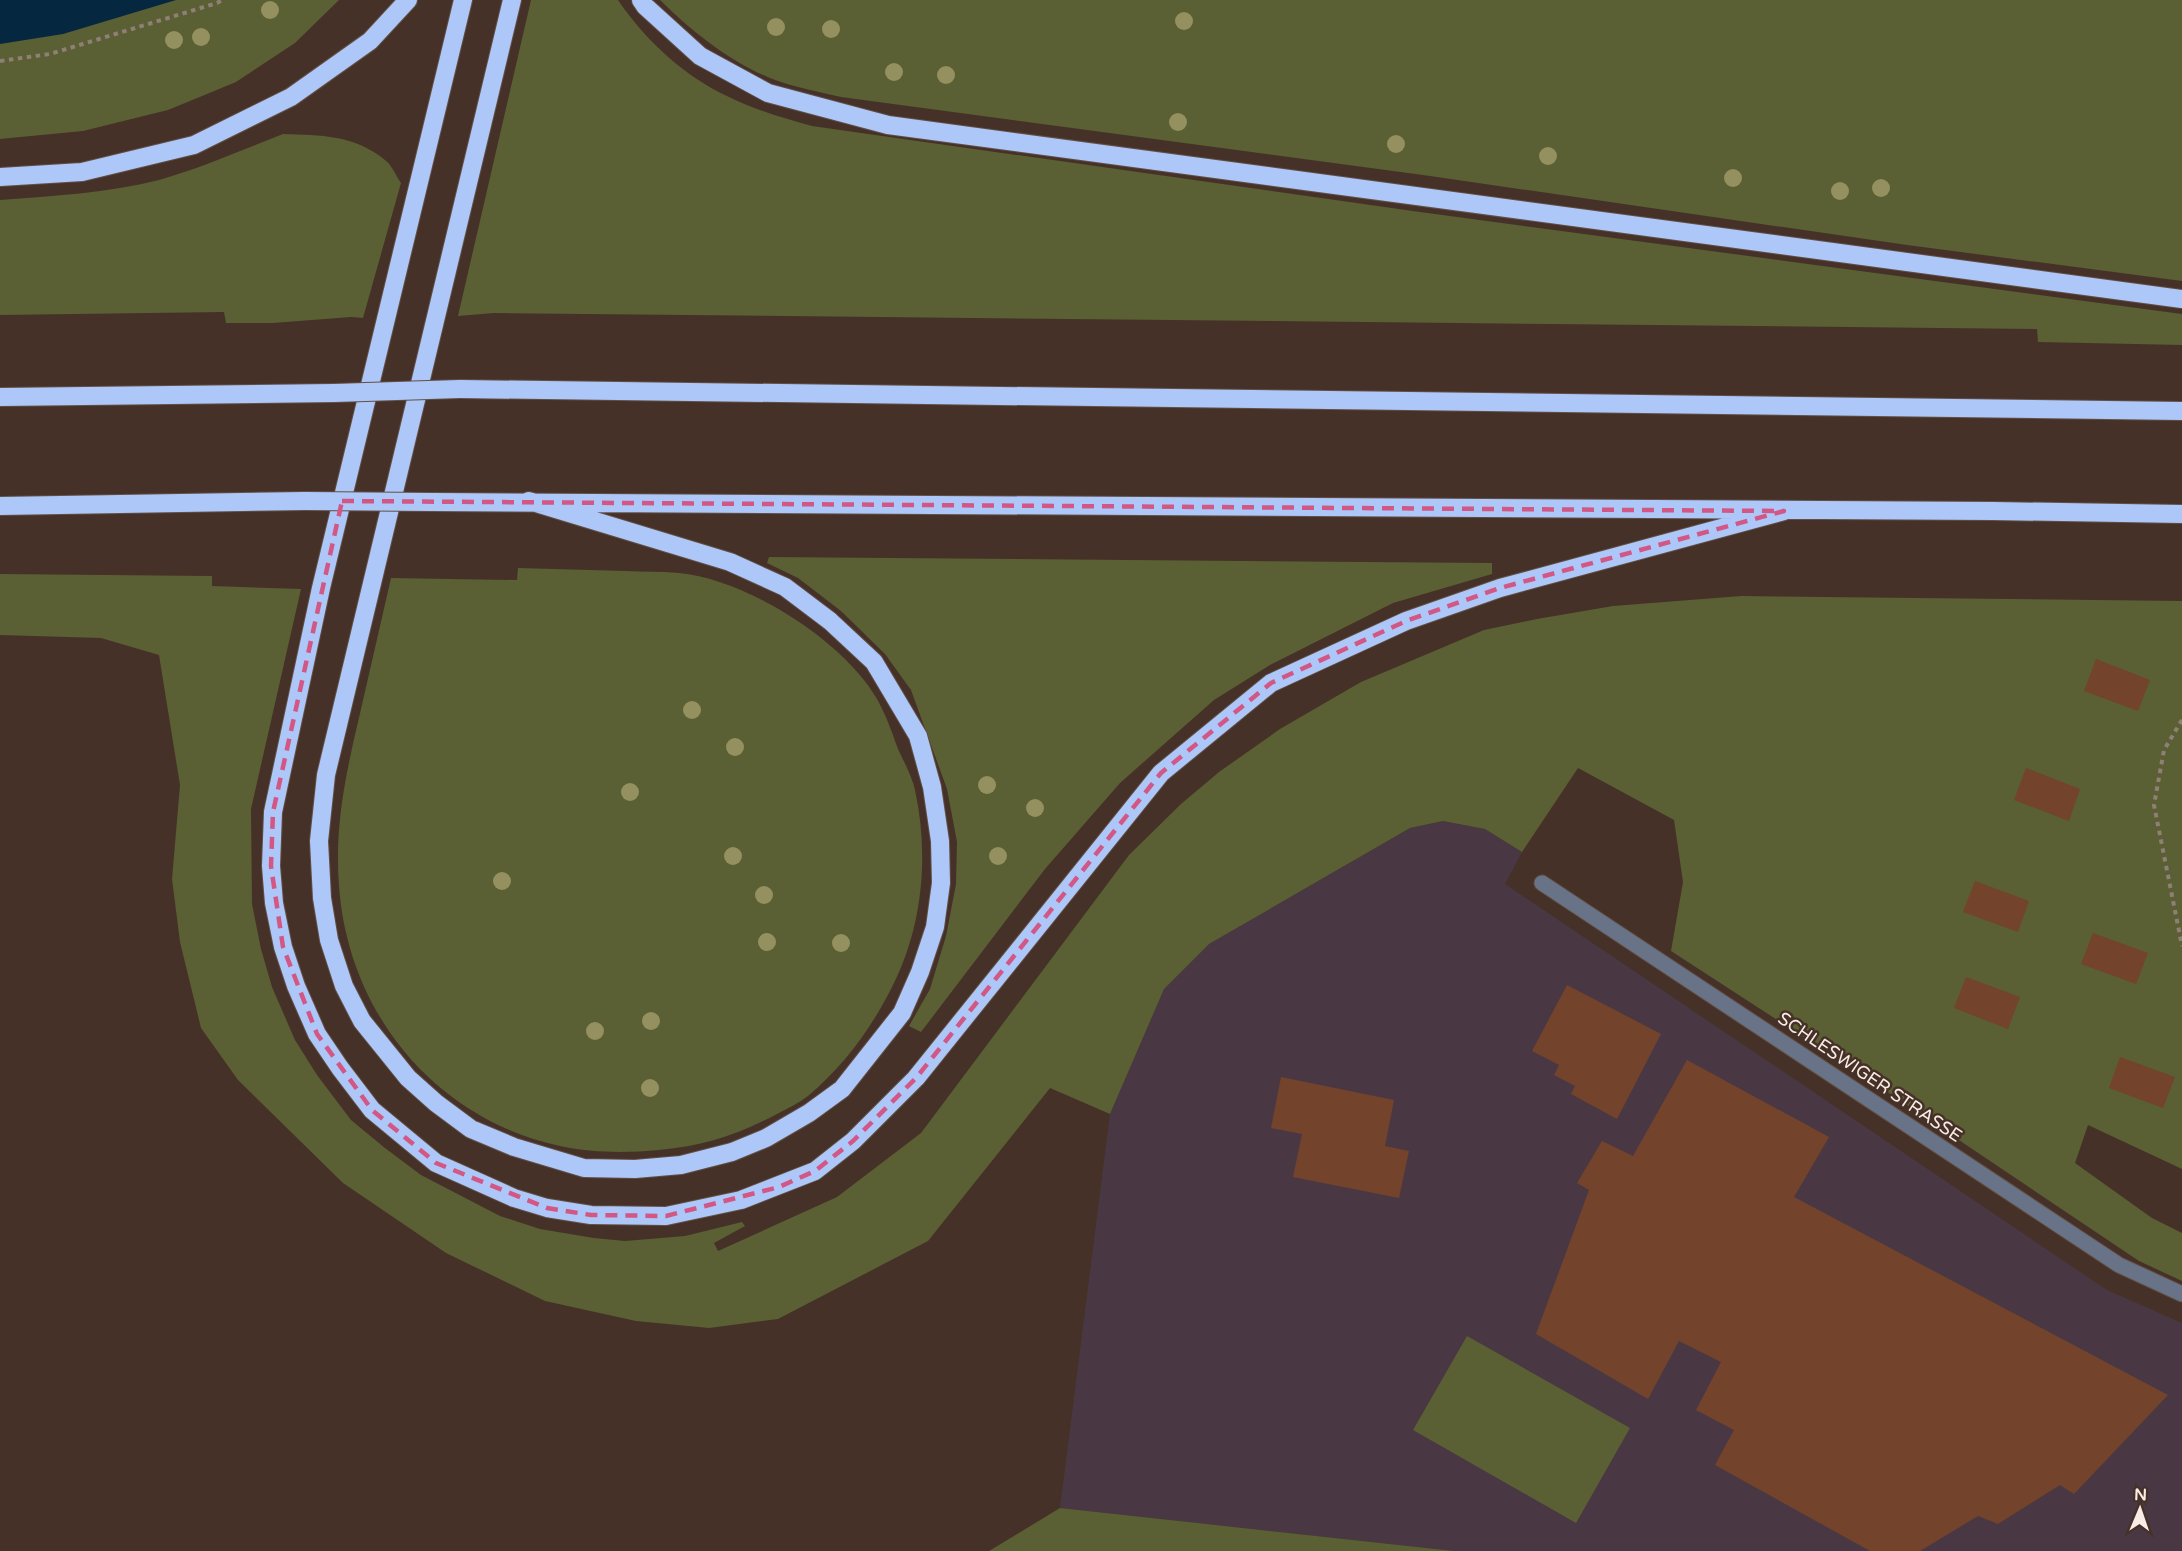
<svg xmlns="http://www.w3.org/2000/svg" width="2182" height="1551" font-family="'Varela Round',sans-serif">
  <rect width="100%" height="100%" fill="#453127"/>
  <path fill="#493843" d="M 1443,821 L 1485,829 L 1522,852 L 1505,884 L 2107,1290 L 2182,1323 L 2182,1551 L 1454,1551 L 1060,1508 L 1110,1114 L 1164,989 L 1209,944 L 1410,828 Z"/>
  <path fill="#5a5f34" d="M 0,0 L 339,0 L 295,43 L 236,82 L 207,94 L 168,110 L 83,131 L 0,139 Z
    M 531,0 L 618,0 C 645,40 685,77 729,97 C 755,110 784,118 812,126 L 1420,212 L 2182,314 L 2182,345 L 2038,342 L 2037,329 L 494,313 L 458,316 Z
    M 660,0 L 2182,0 L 2182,281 L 1907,245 L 1423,175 L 841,97 C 820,92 798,88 778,81 C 735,66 692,32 660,0 Z
    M 283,134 C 320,135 355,135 385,160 C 392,165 396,176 401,183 L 363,318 L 351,317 L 273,323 L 226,323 L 224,312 L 0,315 L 0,200 C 53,196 107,193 159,180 C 201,168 242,150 283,134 Z
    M 769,557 L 1492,563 L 1492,574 L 1393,603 L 1270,665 L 1214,700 L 1120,783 L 1045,869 L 921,1032 L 909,1026 L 930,989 L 946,936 L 956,884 L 957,842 L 947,789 L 911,690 L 885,654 L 841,611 L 798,578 L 767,563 Z
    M 518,568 C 554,569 590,570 625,571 C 643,572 661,571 679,573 C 746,579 844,641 877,699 C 886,715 892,732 898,749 C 904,762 912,776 915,790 C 929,854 923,924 894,983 C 873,1026 845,1065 808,1096 C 799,1103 788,1108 777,1114 C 737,1135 704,1146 659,1150 C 627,1153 592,1153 560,1146 C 435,1119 348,1013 339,886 C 334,823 347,769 361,709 C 371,665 381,622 391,578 L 517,580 Z
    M 0,574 L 212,576 L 212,586 L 301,589 L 251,809 L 252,904 L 261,949 L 272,987 L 295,1040 L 317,1075 L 351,1120 L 385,1148 L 421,1175 L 500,1216 L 540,1229 L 594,1238 L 625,1241 L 685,1236 L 742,1222 L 745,1226 L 714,1243 L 718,1251 L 837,1197 L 921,1133 L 1129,855 L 1181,804 L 1219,772 L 1280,729 L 1361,682 L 1484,630 L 1537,619 L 1613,606 L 1741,596 L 2182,601 L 2182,1169 L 2088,1125 L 2075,1163 L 2152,1218 L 2182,1233 L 2182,1281 L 2139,1261 L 1862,1075 L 1671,951 L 1683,882 L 1674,820 L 1578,768 L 1522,852 L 1485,829 L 1443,821 L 1410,828 L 1209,944 L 1164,989 L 1110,1114 L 1050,1088 L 928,1241 L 778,1319 L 709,1328 L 636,1321 L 545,1301 L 446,1253 L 343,1183 L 238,1080 L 201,1028 L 180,942 L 172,879 L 180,785 L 159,655 L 101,638 L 0,635 Z
    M 1467,1336 L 1630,1428 L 1576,1523 L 1413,1430 Z
    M 1060,1508 L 1454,1551 L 989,1551 Z"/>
  <path fill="#062740" d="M 0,0 L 176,0 L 63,34 L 0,44 Z"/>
  <path fill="#73432b" d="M 2096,659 L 2150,680 L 2138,711 L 2084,691 Z
    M 2026,768 L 2080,789 L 2069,821 L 2014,800 Z
    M 1975,881 L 2029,901 L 2018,932 L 1963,912 Z
    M 2093,933 L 2148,953 L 2136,984 L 2081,964 Z
    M 1966,977 L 2020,997 L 2008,1029 L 1954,1008 Z
    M 1567,985 L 1661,1034 L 1617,1119 L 1571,1094 L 1575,1086 L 1554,1075 L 1559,1065 L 1532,1051 Z
    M 2120,1057 L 2175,1077 L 2163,1108 L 2109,1088 Z
    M 1687,1060 L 1829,1137 L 1794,1197 L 2168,1395 L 2074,1494 L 2060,1485 L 1998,1524 L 1978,1516 L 1920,1551 L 1870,1551 L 1715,1465 L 1734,1430 L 1696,1410 L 1721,1362 L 1679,1341 L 1648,1399 L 1536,1334 L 1589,1190 L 1577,1183 L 1602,1141 L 1633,1156 Z
    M 1281,1077 L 1394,1100 L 1385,1146 L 1409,1151 L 1399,1198 L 1293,1177 L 1302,1134 L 1271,1128 Z"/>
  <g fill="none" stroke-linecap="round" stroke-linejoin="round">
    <g stroke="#624f45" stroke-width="17">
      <path id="minor" d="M 1542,883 L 2119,1265 L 2182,1294"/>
    </g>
    <g stroke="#624f45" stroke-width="20">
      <path id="highway" d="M 463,0 L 321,588 L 273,812 L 271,866 L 274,903 L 283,947 L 296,986 L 317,1034 L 340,1068 L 372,1110 L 436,1163 L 514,1198 L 547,1208 L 591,1215 L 666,1216 L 741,1200 L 815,1171 L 853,1141 L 916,1078 L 1161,773 L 1271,683 L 1406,621 L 1500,588 L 1784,511
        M 512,0 L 326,775 L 319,841 L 322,898 L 329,940 L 344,986 L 362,1021 L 408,1078 L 436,1103 L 471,1129 L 514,1147 L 584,1168 L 635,1169 L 681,1165 L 732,1152 L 766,1138 L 809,1113 L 842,1089 L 902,1013 L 920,972 L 935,927 L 941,883 L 940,841 L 932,787 L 918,736 L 874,662 L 830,621 L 785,587 L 730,562 L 529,501
        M 641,0 L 645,6 L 700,56 L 768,93 L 888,125 L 2182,299
        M 0,177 L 82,172 L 194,145 L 291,97 L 370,41 L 408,0
        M 460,389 L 2182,411
        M 0,397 L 334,393
        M 432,502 L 1993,511 L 2182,514
        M 0,506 L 305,501"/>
    </g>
    <path stroke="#907f76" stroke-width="4" stroke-dasharray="4.5 4.5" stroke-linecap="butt" d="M 0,61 L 50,54 L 217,3 L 222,0
      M 2182,720 L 2164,750 L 2154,805 L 2182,946"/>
    <use href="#minor" stroke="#697388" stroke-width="15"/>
    <use href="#highway" stroke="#adc7f8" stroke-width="18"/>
    <g stroke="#624f45" stroke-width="20" stroke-linecap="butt">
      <path id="highway-bridge" d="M 334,393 L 460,389
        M 305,501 L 432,502"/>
    </g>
    <use href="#highway-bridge" stroke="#adc7f8" stroke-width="18"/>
  </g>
  <g fill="#94905f">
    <circle cx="270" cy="10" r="9"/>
    <circle cx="1184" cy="21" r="9"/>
    <circle cx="776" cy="27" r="9"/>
    <circle cx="831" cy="29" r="9"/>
    <circle cx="201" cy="37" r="9"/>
    <circle cx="174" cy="40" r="9"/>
    <circle cx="894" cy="72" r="9"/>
    <circle cx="946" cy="75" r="9"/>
    <circle cx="1178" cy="122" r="9"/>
    <circle cx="1396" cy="144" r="9"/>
    <circle cx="1548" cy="156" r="9"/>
    <circle cx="1733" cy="178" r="9"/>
    <circle cx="1881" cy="188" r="9"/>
    <circle cx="1840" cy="191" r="9"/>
    <circle cx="692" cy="710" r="9"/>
    <circle cx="735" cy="747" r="9"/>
    <circle cx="987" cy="785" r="9"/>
    <circle cx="630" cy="792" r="9"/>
    <circle cx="1035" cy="808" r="9"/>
    <circle cx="733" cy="856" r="9"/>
    <circle cx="998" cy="856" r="9"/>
    <circle cx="502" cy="881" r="9"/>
    <circle cx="764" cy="895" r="9"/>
    <circle cx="767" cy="942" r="9"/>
    <circle cx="841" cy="943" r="9"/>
    <circle cx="651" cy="1021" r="9"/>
    <circle cx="595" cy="1031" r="9"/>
    <circle cx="650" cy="1088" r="9"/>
  </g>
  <path fill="none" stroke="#d25784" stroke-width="4.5" stroke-dasharray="12 8" stroke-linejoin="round" d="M 342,501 L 1784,511 L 1500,588 L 1406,621 L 1271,683 L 1161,773 L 916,1078 L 853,1141 L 815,1171 L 779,1187 L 666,1216 L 591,1215 L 547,1208 L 436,1163 L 372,1110 L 317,1034 L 283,947 L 271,866 L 273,812 Z"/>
  <g text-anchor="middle" stroke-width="5" stroke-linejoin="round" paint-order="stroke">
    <g font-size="18" fill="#f9ebe5" stroke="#453127">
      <text transform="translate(1870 1077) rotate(34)" y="6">SCHLESWIGER STRASSE</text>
    </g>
  </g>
  <g transform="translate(2140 1509) rotate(2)" stroke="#453127" stroke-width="4.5" paint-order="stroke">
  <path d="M0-4.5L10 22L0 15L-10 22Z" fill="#f9ebe5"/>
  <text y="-9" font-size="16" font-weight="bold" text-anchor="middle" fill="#f9ebe5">N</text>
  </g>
</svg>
